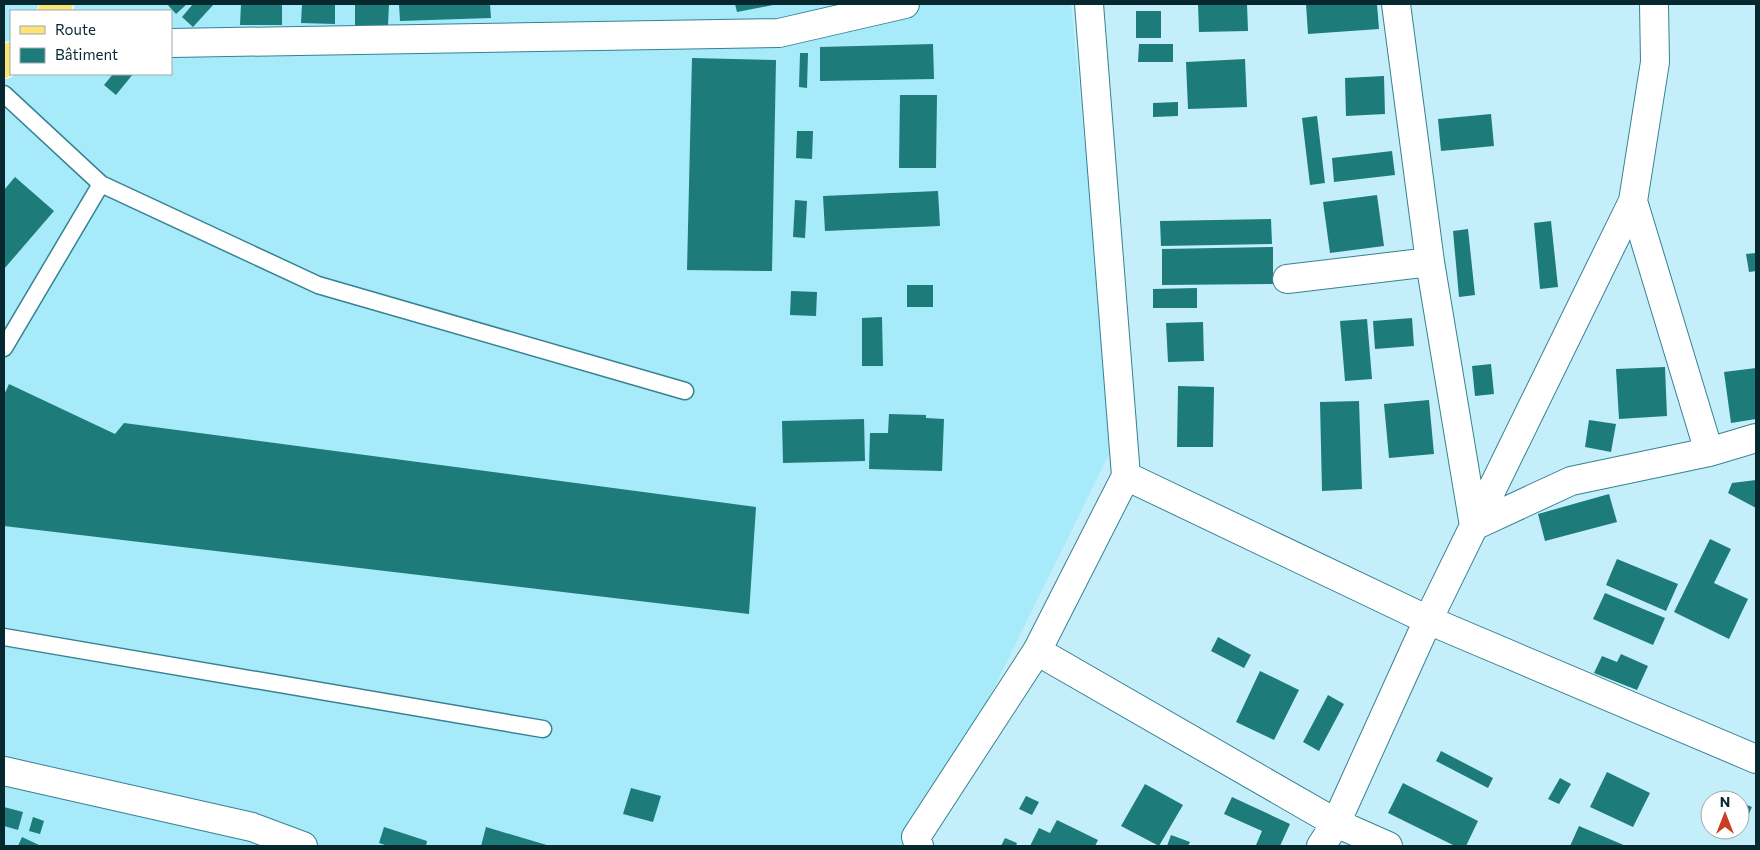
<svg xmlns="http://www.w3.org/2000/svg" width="1760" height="850" font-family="Commissioner,sans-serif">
  <rect width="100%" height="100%" fill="#c4effa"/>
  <path fill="#a7eafa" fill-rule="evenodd" d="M 4,4 L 1071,4 L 1114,444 L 919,840 L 929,846 L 4,846 ZM 11,11 L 171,11 L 171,74 L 11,74 Z"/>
  <path fill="#1d7b79" d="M 167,4 L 187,4 L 176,14 Z
    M 193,4 L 214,4 L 193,27 L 182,17 Z
    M 241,4 L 282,4 L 282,25 L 240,25 Z
    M 302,4 L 335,4 L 335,24 L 301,23 Z
    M 355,4 L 389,4 L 388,26 L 355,25 Z
    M 399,4 L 490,4 L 491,18 L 400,21 Z
    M 735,4 L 773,4 L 773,5 L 737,12 Z
    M 1198,4 L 1247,4 L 1248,31 L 1199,32 Z
    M 1306,4 L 1377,4 L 1379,29 L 1308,34 Z
    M 1136,11 L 1161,11 L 1161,38 L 1136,38 Z
    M 933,44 L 934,79 L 820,81 L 820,47 Z
    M 1139,44 L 1173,44 L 1173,62 L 1138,62 Z
    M 800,53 L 808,53 L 807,88 L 799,87 Z
    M 692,58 L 776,60 L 772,271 L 687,270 Z
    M 1245,59 L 1247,107 L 1188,109 L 1186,62 Z
    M 113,74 L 133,74 L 116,95 L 104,85 Z
    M 1384,76 L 1385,114 L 1346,116 L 1345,78 Z
    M 900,95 L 937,95 L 936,168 L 899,168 Z
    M 1178,102 L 1178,116 L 1153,117 L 1153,103 Z
    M 1491,114 L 1494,146 L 1441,151 L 1438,119 Z
    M 1317,116 L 1325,183 L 1310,185 L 1302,118 Z
    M 797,131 L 813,131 L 812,159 L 796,158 Z
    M 1392,151 L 1395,175 L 1334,182 L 1332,158 Z
    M 15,177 L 54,211 L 4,269 L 4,190 Z
    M 938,191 L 940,226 L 825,231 L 823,196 Z
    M 1377,195 L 1384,246 L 1330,253 L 1323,202 Z
    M 795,200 L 807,201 L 805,238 L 793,237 Z
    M 1271,219 L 1272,244 L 1161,246 L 1160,221 Z
    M 1551,221 L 1558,287 L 1540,289 L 1534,223 Z
    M 1468,229 L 1475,295 L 1459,297 L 1453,231 Z
    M 1273,247 L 1273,284 L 1162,285 L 1162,249 Z
    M 1756,253 L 1756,271 L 1749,272 L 1746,254 Z
    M 907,285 L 933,285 L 933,307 L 907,307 Z
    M 1197,288 L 1197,308 L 1153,308 L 1153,289 Z
    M 791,291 L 817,292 L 816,316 L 790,315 Z
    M 882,317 L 883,366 L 862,366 L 862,318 Z
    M 1412,318 L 1414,346 L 1375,349 L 1373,321 Z
    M 1367,319 L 1372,379 L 1345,381 L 1340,321 Z
    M 1203,322 L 1204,361 L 1168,362 L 1166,323 Z
    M 1491,364 L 1494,394 L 1475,396 L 1472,366 Z
    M 1665,367 L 1667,416 L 1619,419 L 1616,369 Z
    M 1756,368 L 1756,419 L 1731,423 L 1724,372 Z
    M 9,384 L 115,434 L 124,423 L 756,507 L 749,614 L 4,526 L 4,395 Z
    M 1178,386 L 1214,387 L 1213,447 L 1177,447 Z
    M 1429,400 L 1434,454 L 1389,458 L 1384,404 Z
    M 1359,401 L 1362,489 L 1322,491 L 1320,402 Z
    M 889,414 L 926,415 L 926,418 L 944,419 L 942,471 L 869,469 L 870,433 L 888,433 Z
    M 864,419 L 865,461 L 783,463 L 782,421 Z
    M 1589,420 L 1616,424 L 1611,452 L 1585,447 Z
    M 1756,480 L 1756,508 L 1728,493 L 1732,483 Z
    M 1609,494 L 1617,522 L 1545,541 L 1538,514 Z
    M 1710,539 L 1731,549 L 1714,583 L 1748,599 L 1729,639 L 1674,612 Z
    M 1617,559 L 1678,584 L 1666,611 L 1606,585 Z
    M 1605,593 L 1665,618 L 1653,645 L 1593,619 Z
    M 1218,637 L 1251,655 L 1244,668 L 1211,651 Z
    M 1621,654 L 1648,666 L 1637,690 L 1594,673 L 1602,656 L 1617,662 Z
    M 1260,671 L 1299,690 L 1274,740 L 1236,722 Z
    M 1328,695 L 1344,704 L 1319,751 L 1303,742 Z
    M 1441,751 L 1493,778 L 1488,788 L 1436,761 Z
    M 1607,772 L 1650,793 L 1633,827 L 1590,807 Z
    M 1560,778 L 1571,784 L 1559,804 L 1548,799 Z
    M 1403,783 L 1478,821 L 1466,846 L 1455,846 L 1388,813 Z
    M 1145,784 L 1183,805 L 1159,846 L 1121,826 Z
    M 631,788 L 661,796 L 653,822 L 623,814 Z
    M 1026,796 L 1039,802 L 1032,815 L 1019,809 Z
    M 1232,797 L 1290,824 L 1280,846 L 1256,845 L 1262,831 L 1224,814 Z
    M 1740,802 L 1752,807 L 1741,831 L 1740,830 Z
    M 4,807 L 23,812 L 18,830 L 4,826 Z
    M 33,817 L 44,821 L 40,834 L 29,831 Z
    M 1057,820 L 1098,840 L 1095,846 L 1030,846 L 1039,828 L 1050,833 Z
    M 1579,826 L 1626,846 L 1570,846 Z
    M 384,827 L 427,841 L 426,846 L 388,846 L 379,843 Z
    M 486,827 L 550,846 L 481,846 Z
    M 1171,835 L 1190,842 L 1188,846 L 1167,846 Z
    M 22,837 L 39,845 L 38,846 L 18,846 Z
    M 1005,838 L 1017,843 L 1016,846 L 1001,846 Z"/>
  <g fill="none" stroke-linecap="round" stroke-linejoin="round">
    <g stroke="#368292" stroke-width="19">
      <path id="service" d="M 4,94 L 101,184 L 318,285 L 685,391
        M 4,348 L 101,184
        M 4,637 L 543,729"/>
    </g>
    <g stroke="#368292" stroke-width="30">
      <path id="minor" d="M 1396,4 L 1430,262 L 1474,526 L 1571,481 L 1709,452 L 1756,438
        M 1654,4 L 1655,62 L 1633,201 L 1709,452
        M 171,43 L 779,33 L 905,4
        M 1287,279 L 1430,262
        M 1126,476 L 1428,620 L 1756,759
        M 1037,651 L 1336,823 L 1388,846
        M 4,771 L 252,827 L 303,846
        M 919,846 L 916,837 L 1037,651 L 1126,476 L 1089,4
        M 1321,846 L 1336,823 L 1428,620 L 1633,201"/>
    </g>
    <g stroke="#fff" stroke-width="30">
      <path id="primary" d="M 52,11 L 59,4
        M 4,64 L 11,56"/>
    </g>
    <use href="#service" stroke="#fff" stroke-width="16"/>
    <use href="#minor" stroke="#fff" stroke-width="28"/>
    <use href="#primary" stroke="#fde474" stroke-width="28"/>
  </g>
  <rect width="1760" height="850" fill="none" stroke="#07282f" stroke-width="10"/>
  <rect x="10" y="10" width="162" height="65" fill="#ffffff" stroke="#9ca9ac"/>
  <rect x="20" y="26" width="25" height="8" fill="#fde474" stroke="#9ca9ac"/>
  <text x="55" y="35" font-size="15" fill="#07282f">Route</text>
  <rect x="20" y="48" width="25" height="15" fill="#1d7b79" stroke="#9ca9ac"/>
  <text x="55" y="60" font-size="15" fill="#07282f">Bâtiment</text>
  <g transform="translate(1725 815)"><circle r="24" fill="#ffffff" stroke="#9ca9ac"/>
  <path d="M0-4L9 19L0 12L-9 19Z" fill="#c93e20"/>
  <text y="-8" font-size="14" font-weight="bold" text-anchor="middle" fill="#07282f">N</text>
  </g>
</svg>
